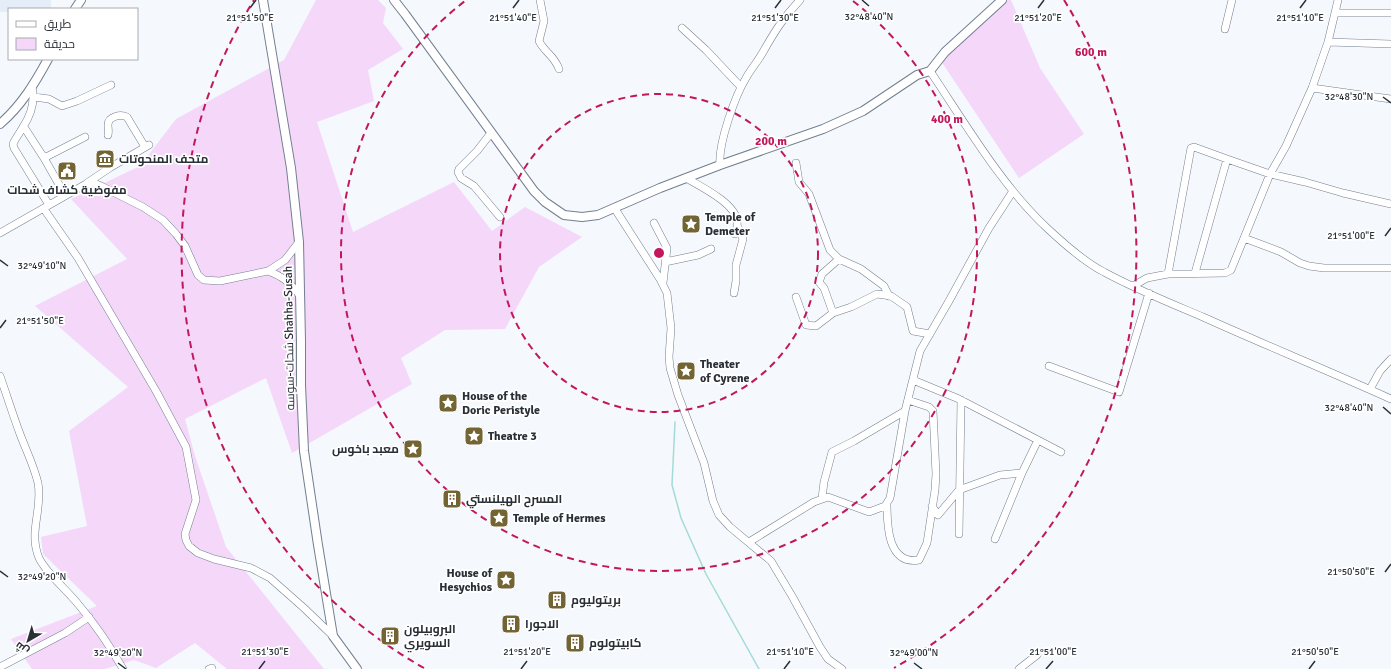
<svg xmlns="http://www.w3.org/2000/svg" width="1391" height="669" font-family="Signika,Cairo,sans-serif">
  <rect width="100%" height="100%" fill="#f5f8fc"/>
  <path fill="#e5edf8" d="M 0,0 L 51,0 L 51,9 L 9,9 L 9,12 L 0,12 Z"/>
  <path fill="#f4d7f9" d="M 316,0 L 378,0 L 386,8 L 383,23 L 403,49 L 368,70 L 374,101 L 317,122 L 353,232 L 454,182 L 492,231 L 525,207 L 582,237 L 539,267 L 505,329 L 445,330 L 401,358 L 412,384 L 292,453 L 266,378 L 185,419 L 195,456 L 226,547 L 324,669 L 227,669 L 195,643 L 156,668 L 134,660 L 105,669 L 32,669 L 11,639 L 97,606 L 43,554 L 41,537 L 87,526 L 69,431 L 128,387 L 35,306 L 127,259 L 71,199 L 140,166 L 176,119 L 284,60 Z
    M 1006,0 L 1011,0 L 1040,68 L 1084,134 L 1019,178 L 941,61 Z"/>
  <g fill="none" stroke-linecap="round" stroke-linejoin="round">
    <path stroke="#a4dbd8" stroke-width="1.5" d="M 675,422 L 672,485 L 681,518 L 706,574 L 759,669"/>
    <g stroke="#727f91" stroke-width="8">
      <path id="minor" d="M 540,0 L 544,21 L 539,41 C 545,53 554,55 559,69
        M 1335,13 L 1391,13
        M 682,28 L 706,50 L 741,87
        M 1225,29 L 1232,0
        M 1328,42 L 1391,44
        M 930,71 C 965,123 1001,185 1047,228 C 1062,242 1086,263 1104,272 C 1135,289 1170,303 1203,317 C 1265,345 1329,371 1391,399
        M 32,87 C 35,101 31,115 23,127 C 20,133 16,137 13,144 L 14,148 L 49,205
        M 1312,88 L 1391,99
        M 34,97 L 49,99 L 62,106 L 77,101 L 111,85
        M 24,127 L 44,158 L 65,195
        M 491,133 L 477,151 L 459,169 L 458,172 L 461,178 L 474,186 L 500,217
        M 108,135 C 109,131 108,128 108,125 C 108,116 121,114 127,117 L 145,147
        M 44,158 L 85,137
        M 796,163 L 799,182 L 809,194 L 830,250 L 839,259
        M 720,165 C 718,144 735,96 746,78 C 751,69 758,61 763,52 C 775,31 783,18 800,0
        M 686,178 C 700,186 737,204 737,222 C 738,226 736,231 735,234
        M 87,183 L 111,167 L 149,145
        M 44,209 L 78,258 L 156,391 L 186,447 L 196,500 L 185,534 L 186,540 L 189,546 L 198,553 L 214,559 L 251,568 L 270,578 L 304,608 L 333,636
        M 615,209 L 660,279 L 667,293 L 671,328 L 669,357 L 670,368 L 678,395 L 704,463 L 713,501 L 719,515 L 730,527 L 771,561 L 792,596 L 820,647 L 828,659 L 842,669
        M 654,223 L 667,248 L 663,283
        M 0,233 L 86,184 L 94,183 L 103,187 L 143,207 L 163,220 L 176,234 L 185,246 L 198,275 L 204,280 L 220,281 L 268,271 L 285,260 L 299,242
        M 1244,238 L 1281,252 L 1300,263 L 1309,266 L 1324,268 L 1391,268
        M 665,262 L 698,255 L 711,249
        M 268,271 C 282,276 291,283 300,296
        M 1195,273 L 1227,159 L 1270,174 L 1305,182 L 1343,193 L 1391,204
        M 1168,274 L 1191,148 L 1194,147 L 1227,159
        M 1133,286 L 1147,278 L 1168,274 L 1225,273 L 1231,270 L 1270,174 L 1286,146 L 1312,88 L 1328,42 L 1338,0
        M 734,293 L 736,281 L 736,265 L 743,239 L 737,225
        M 796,297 L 806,325 L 816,326 L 833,313 L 851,307 L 877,294 L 891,296 L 907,307 L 913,331 L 930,334
        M 833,313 L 824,288 L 819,282 L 822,274 L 839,259 L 861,269 L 884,286 L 889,296
        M 1049,366 L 1119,392 L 1149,293
        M 0,376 C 7,396 13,415 20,434 C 26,450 34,466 38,483 C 43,509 28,532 39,558 C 46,573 67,590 78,604 C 95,624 110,646 123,669
        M 913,380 L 959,399 L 1061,452
        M 1370,389 L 1380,371 L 1391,359
        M 822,498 L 824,482 L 832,452 L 854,441 L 905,411
        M 887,504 C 887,526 888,565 919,560 L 927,543 L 935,490 L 936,474 L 933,411 L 929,407 L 908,400
        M 932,506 L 938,515 L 959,490 L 1000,475 L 1022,473 L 1038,440
        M 959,534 L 961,400
        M 995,539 L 1022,473
        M 749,542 L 814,502 L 828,497 L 869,512 L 885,506 L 890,498 L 905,411 L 920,351 L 949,301 L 989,228 L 1013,191
        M 0,667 L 65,633 L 89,617
        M 209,669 L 212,668
        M 1019,669 L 1037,655"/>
    </g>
    <g stroke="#727f91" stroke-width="10">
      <path id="major" d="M 263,0 L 291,168 L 299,242 L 301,341 L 301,385 L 304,451 L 318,545 L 333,636 L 357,669
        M 394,0 L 405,14 L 534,191 L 545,202 L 564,215 L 582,217 L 598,215 L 660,188 L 720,165 L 823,129 L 863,111 L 917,75 L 930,71 L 945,52 L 1002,0
        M 75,9 L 81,0
        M 0,124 C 21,106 35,83 48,59"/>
    </g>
    <use href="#minor" stroke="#fff" stroke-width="7"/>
    <use href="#major" stroke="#fff" stroke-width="8"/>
  </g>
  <path fill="none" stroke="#2a3037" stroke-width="1.5" d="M 862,0 L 869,6M 250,8 L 256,0M 513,8 L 519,0M 775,8 L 781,0M 1038,8 L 1044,0M 1300,8 L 1306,0M 1383,97 L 1391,103M 1385,236 L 1391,228M 0,260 L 8,266M 0,328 L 6,320M 1383,407 L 1391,414M 0,571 L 8,577M 1385,572 L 1391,564M 118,663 L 126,669M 914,663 L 922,669M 259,669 L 265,661M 521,669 L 527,661M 784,669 L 790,661M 1046,669 L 1053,661M 1309,669 L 1315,661"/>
  <g fill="none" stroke="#c2185b" stroke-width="2" stroke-dasharray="7 5">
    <circle cx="659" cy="253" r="159"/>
    <path d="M853 1A318 318 0 1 1 465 1"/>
    <path d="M424 668A477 477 0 0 1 254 0M1064 0A477 477 0 0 1 894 668"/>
  </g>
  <defs>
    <g id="museum-square" transform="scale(1)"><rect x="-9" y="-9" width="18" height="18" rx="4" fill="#736533" stroke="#fff"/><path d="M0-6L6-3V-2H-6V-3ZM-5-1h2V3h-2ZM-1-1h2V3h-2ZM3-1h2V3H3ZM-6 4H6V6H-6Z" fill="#fff"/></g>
    <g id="civic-square" transform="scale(1)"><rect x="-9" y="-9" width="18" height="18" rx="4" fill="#736533" stroke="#fff"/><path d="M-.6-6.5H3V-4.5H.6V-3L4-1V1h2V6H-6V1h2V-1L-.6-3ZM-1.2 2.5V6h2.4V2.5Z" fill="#fff"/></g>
    <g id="sight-square" transform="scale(1)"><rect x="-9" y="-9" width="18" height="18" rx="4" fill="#736533" stroke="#fff"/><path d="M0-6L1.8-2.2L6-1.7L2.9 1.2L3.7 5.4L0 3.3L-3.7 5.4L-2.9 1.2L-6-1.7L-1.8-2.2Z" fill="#fff"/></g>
    <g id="building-square" transform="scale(1)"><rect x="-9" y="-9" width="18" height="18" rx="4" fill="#736533" stroke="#fff"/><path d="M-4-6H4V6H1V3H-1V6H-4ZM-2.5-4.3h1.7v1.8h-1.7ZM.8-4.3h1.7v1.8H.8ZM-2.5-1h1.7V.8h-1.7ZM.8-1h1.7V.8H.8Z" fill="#fff"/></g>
  </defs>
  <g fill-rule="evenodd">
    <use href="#museum-square" x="105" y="159"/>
    <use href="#civic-square" x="67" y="171"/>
    <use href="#sight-square" x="691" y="224"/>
    <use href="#sight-square" x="686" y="371"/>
    <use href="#sight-square" x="448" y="403"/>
    <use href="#sight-square" x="474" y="436"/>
    <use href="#sight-square" x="413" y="449"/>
    <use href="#building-square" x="452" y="499"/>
    <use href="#sight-square" x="499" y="518"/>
    <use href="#sight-square" x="506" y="580"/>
    <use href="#building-square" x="557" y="600"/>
    <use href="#building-square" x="511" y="624"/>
    <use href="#building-square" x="390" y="636"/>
    <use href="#building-square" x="575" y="643"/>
  </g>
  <g text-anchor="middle" stroke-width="3.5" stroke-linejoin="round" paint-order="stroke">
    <g font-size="12" font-weight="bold" fill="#2a3037" stroke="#fff" text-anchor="start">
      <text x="119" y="163">متحف المنحوتات</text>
      <text x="67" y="194" text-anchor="middle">مفوضية كشاف شحات</text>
      <text x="705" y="221">Temple of<tspan x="705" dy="14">Demeter</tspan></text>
      <text x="700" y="368">Theater<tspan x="700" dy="14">of Cyrene</tspan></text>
      <text x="462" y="400">House of the<tspan x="462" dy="14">Doric Peristyle</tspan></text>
      <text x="488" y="440">Theatre 3</text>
      <text x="399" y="453" text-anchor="end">معبد باخوس</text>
      <text x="466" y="503">المسرح الهيلنستي</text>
      <text x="513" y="522">Temple of Hermes</text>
      <text x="492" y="577" text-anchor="end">House of<tspan x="492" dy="14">Hesychios</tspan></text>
      <text x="571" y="604">بريتوليوم</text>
      <text x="525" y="628">الاجورا</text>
      <text x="404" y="633">البروبيلون<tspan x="404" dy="14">السويري</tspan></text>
      <text x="589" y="647">كابيتولوم</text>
    </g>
    <g font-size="12" fill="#2a3037" stroke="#fff">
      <text transform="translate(289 338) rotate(-91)" y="4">شحات-سوسه Shahha-Susah</text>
    </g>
  </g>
  <g font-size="10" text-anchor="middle" fill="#2a3037" stroke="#fff" stroke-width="3.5" stroke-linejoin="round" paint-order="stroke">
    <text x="869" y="20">32°48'40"N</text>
    <text x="250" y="21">21°51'50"E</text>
    <text x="513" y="21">21°51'40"E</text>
    <text x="775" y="21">21°51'30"E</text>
    <text x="1038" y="21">21°51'20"E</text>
    <text x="1300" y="21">21°51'10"E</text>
    <text x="1349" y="100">32°48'30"N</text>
    <text x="1351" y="239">21°51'00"E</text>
    <text x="42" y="269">32°49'10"N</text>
    <text x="40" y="324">21°51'50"E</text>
    <text x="1349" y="411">32°48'40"N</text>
    <text x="1351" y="575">21°50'50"E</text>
    <text x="42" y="580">32°49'20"N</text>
    <text x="265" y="655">21°51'30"E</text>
    <text x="527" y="655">21°51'20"E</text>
    <text x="790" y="655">21°51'10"E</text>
    <text x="1053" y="655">21°51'00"E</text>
    <text x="1315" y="655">21°50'50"E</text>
    <text x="118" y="656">32°49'20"N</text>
    <text x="914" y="656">32°49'00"N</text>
  </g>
  <circle cx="659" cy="253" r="6" fill="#c2185b" stroke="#fff" stroke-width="2"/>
  <g font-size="12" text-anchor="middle" font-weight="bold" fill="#c2185b" stroke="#fff" stroke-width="3.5" stroke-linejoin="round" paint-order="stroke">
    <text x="1091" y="56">600 m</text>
    <text x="947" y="123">400 m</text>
    <text x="771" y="145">200 m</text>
  </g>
  <rect x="8" y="8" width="130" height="52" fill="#ffffff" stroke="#aaacaf"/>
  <rect x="16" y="21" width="20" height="6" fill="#ffffff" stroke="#aaacaf"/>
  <text x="44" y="28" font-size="12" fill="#2a3037">طريق</text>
  <rect x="16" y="38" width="20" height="12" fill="#f4d7f9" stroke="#aaacaf"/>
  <text x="44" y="48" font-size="12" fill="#2a3037">حديقة</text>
  <g transform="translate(28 641) rotate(218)" stroke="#ffffff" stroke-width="3" paint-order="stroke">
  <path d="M0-3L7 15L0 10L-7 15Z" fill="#2a3037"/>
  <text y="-6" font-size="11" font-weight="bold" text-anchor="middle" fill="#2a3037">ش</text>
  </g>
</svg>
